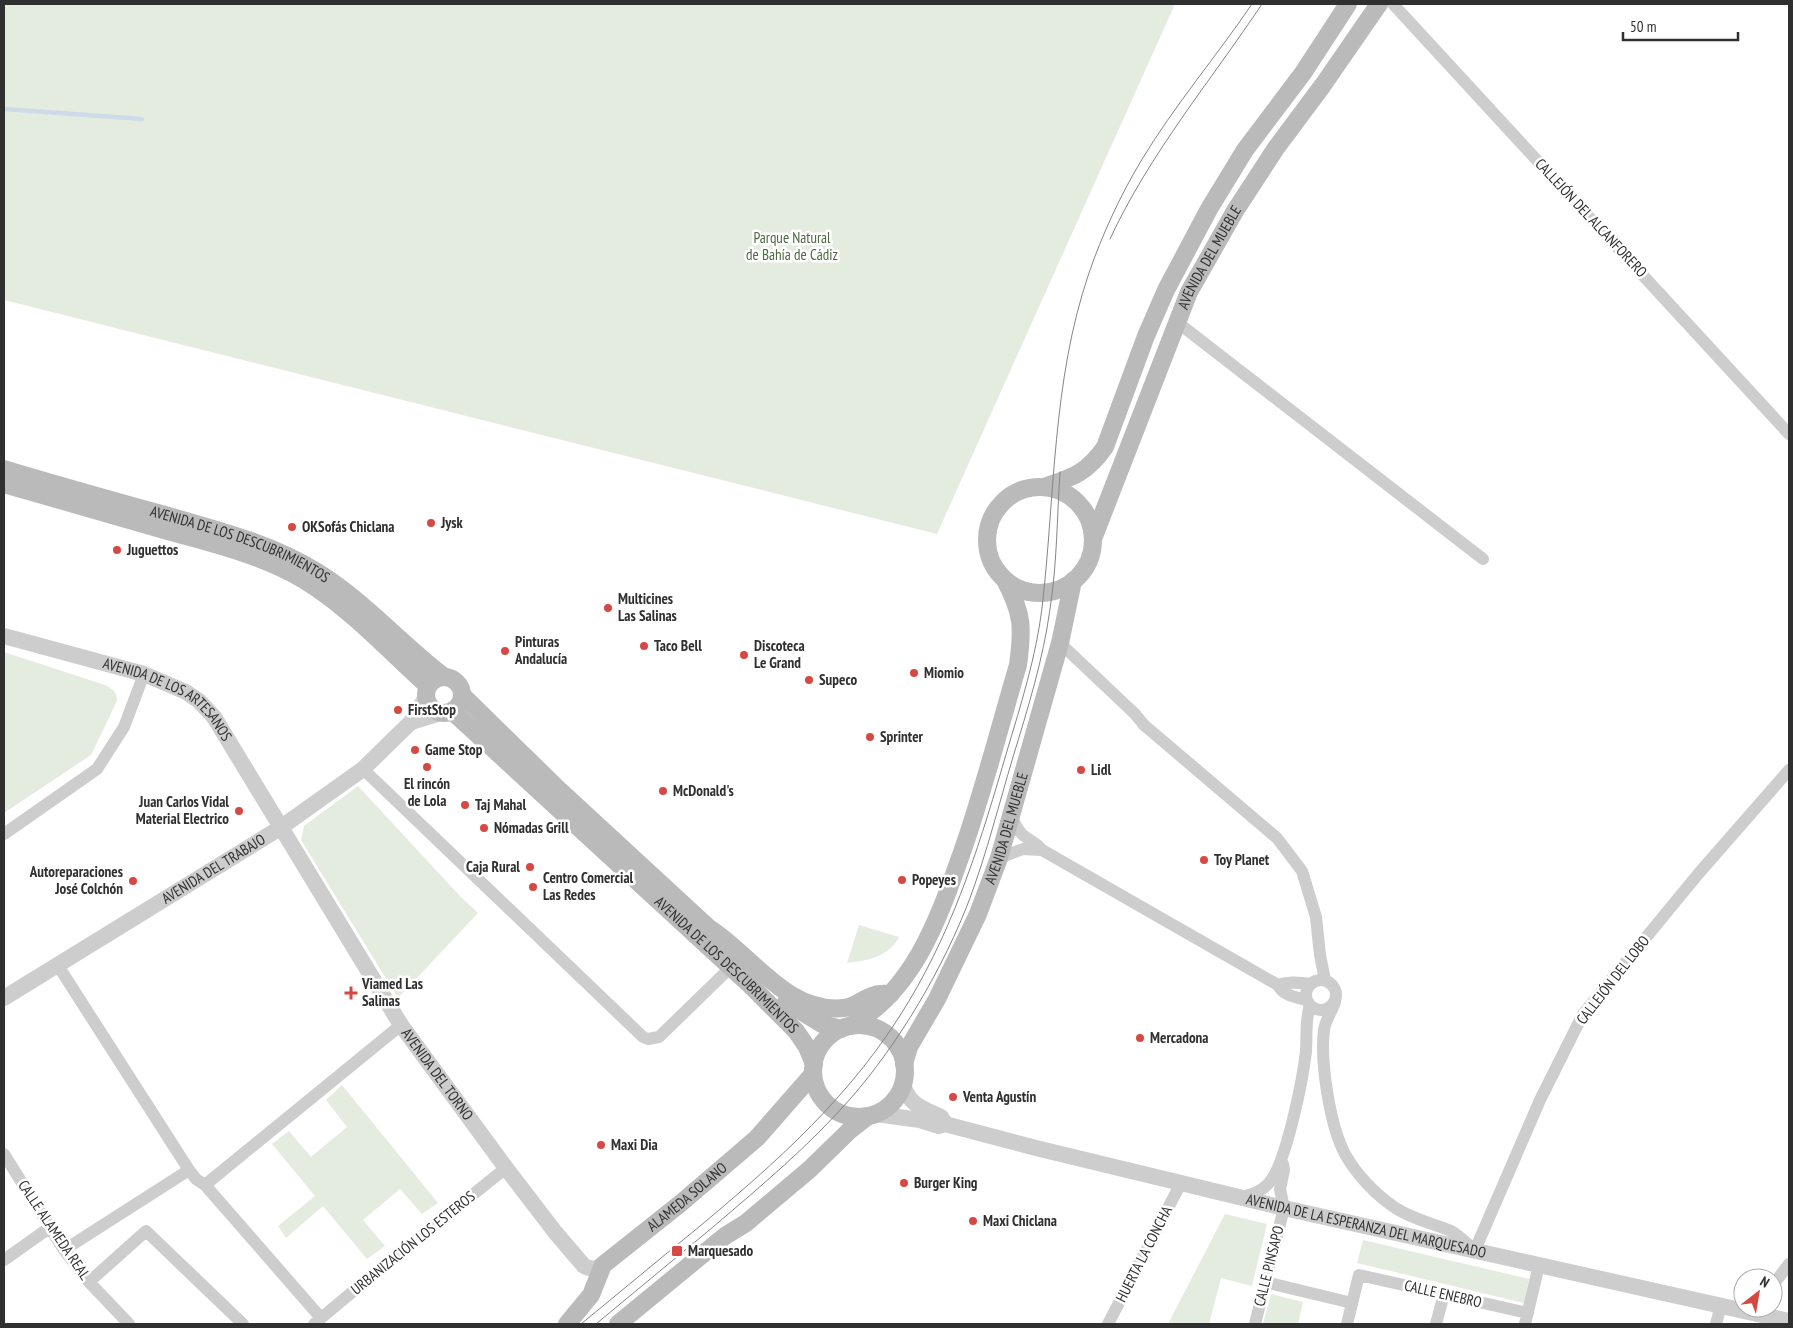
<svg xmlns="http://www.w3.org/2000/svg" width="1793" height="1328" font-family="'PT Sans Narrow',sans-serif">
  <rect width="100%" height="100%" fill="#fff"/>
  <path fill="#e4ebdf" d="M 4,4 L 1175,4 L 937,534 L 4,300 Z
    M 4,652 L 105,685 C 113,689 117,692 117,701 L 91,755 L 4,813 Z
    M 358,786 L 459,895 L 478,913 L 398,998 L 301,840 L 304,826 Z
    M 859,925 L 899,937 C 890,956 867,961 847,963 Z
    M 342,1085 L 438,1203 L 422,1214 L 400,1189 L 363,1220 L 385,1246 L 367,1259 L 323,1206 L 286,1238 L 278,1226 L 315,1196 L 272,1144 L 289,1131 L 311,1157 L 347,1127 L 326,1100 Z
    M 1225,1214 L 1267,1224 L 1252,1286 L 1221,1278 L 1209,1324 L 1168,1324 Z
    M 1363,1240 L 1529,1279 L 1524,1303 L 1357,1263 Z
    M 1271,1294 L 1303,1302 L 1298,1324 L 1263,1324 Z"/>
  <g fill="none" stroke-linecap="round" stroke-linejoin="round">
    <path stroke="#cddbe9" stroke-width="4.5" d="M 4,109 L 142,119"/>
    <path stroke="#cdcdcd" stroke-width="12" d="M 1393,4 L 1789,434
      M 1177,322 L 1483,559
      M 1060,643 L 1135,714 L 1144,725 L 1277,838 L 1302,871 L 1316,917 L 1320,955 L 1325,980
      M 363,769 L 643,1037 L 648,1039 L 659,1037 L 731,967
      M 1011,815 C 1014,822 1017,830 1023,835 C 1030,841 1037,843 1042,850 L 1278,985 C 1283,996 1296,997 1307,1000
      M 4,834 L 97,769 L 124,727 L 144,674
      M 999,858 L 1023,849 L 1042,850
      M 57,964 L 189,1170 L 196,1179 L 205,1185 L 321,1318
      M1306 995a15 15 0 1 1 30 0a15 15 0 1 1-30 0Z
      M 1278,985 C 1289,981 1300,983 1311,984
      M 1335,1002 C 1332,1011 1325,1021 1324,1030 C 1320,1062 1330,1126 1345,1154 C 1356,1174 1375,1194 1394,1207 C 1411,1219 1432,1223 1451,1231 C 1459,1235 1467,1244 1475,1250 L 1540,1100 L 1583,1014 L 1699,873 L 1789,770
      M 4,1154 L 64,1250 L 89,1282 L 129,1324
      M 205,1185 L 401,1025
      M 1241,1197 C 1252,1195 1261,1192 1268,1184 C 1286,1166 1303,1078 1306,1051 C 1307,1035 1305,1021 1310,1005
      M 64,1250 L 189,1170
      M 4,1260 L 49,1228
      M 89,1282 L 146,1231 L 243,1324
      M 1265,1282 L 1352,1303
      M 1773,1285 L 1789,1264
      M 314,1324 L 381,1268 L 506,1168
      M 1108,1324 L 1181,1183
      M 1255,1324 L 1284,1208 L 1280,1189 L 1284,1170 L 1283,1164
      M 1347,1324 L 1359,1275 L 1528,1313
      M 1436,1324 L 1444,1294
      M 1525,1324 L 1539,1265
      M 1716,1324 L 1721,1305"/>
    <g stroke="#cdcdcd" stroke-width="16">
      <path id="s1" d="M 4,636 L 144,674 L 186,692 L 199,701 L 214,717 L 401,1025 L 506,1168 L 555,1232 L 584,1266 C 592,1270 596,1269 603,1265"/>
      <path d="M 411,722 L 440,713"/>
      <path id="s2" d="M 4,998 L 280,828 L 363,769 L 411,722 L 426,697"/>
      <path d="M 903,1085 C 910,1106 923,1108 941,1117 L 943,1120"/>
      <path id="s3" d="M 876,1114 L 920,1120 L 939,1126 L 945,1124 L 1036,1148 L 1284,1208 L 1789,1321"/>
    </g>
    <g stroke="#bababa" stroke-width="18">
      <path id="s4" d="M 4,469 C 57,485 111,500 165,515 C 217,530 270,543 317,572 C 364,601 400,643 443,676"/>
      <path d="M 4,484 C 59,500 113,515 168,531 C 214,544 262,555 304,580 C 350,608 388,650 428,686"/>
      <path d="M 1044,487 C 1073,477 1087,473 1105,447 L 1146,336 L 1166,290 L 1209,209 L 1245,150 L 1303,73 L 1348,4"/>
      <circle cx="1040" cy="540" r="53"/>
      <path id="s5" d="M 1093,539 L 1189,292 L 1235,211 L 1276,148 L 1323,85 L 1379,4"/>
      <circle cx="444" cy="695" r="18"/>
      <path d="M 463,696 L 555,786 L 709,928 C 752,955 786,1014 844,1008 C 856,1007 864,997 875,995 C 880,993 886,994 891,994"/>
      <path id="s6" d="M 452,711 L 748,983 L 796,1031 L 807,1047 L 814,1064"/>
      <path d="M 786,1002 L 822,1024 L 841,1029"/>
      <circle cx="859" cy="1071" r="46"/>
      <path d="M 850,1026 C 914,990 938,920 961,855 C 983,793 999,729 1018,665 C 1023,628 1023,614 1005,580"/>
      <path id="s7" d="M 904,1064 L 909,1047 L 937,999 L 978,914 L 999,858 L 1060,643 L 1073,581"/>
      <path id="s8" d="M 567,1324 L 591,1295 L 603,1265 L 681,1203 L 757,1138 L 813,1074"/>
      <path d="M 618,1324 L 725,1236 L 746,1223 L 810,1169 L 849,1131 L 867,1117"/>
    </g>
    <path stroke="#858585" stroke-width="1" d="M 1110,239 C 1150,153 1210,82 1262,4
      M 581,1324 C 619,1293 656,1262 694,1231 C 777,1162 853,1095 909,1001 C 956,923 982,837 1007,751 C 1021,704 1036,657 1042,608 C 1055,497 1052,381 1089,273 C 1102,235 1120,196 1141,161 C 1174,106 1216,57 1252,4
      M 596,1324 C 635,1292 674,1259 713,1227 C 761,1186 809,1146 851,1098 C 899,1043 944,967 970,898 C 987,852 999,804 1013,757 C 1028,708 1043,660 1050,609 C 1057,564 1057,518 1060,472"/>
  </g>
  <g fill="#d64942" stroke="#fff" stroke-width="2">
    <circle cx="431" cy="523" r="5"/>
    <circle cx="292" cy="527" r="5"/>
    <circle cx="117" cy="550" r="5"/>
    <circle cx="608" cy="608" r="5"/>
    <circle cx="644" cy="646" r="5"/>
    <circle cx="505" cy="651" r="5"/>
    <circle cx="744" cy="655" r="5"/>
    <circle cx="914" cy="673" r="5"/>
    <circle cx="809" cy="680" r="5"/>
    <circle cx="398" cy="710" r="5"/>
    <circle cx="870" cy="737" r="5"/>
    <circle cx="415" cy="750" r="5"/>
    <circle cx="427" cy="767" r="5"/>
    <circle cx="1081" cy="770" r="5"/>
    <circle cx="663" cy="791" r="5"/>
    <circle cx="465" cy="805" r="5"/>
    <circle cx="239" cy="811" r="5"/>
    <circle cx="484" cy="828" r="5"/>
    <circle cx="1204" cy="860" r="5"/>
    <circle cx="530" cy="867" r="5"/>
    <circle cx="902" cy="880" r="5"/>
    <circle cx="133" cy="881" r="5"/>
    <circle cx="533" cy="887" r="5"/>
    <path d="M348.5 985.5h5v5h5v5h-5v5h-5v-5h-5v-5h5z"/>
    <circle cx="1140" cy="1038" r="5"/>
    <circle cx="953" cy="1097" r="5"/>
    <circle cx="601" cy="1145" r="5"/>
    <circle cx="904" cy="1183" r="5"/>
    <circle cx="973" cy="1221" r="5"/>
    <rect x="671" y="1245" width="12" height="12" rx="2.5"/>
  </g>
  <g text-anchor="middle" stroke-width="5" stroke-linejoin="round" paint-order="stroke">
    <g font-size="15" fill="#303030" stroke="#fff">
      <text transform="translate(1591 218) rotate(47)" y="5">CALLEJÓN DEL ALCANFORERO</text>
      <text dy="5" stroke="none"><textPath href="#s5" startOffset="305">AVENIDA DEL MUEBLE</textPath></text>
      <text dy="5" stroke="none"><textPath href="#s4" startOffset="248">AVENIDA DE LOS DESCUBRIMIENTOS</textPath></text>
      <text dy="5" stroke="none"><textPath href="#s1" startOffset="179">AVENIDA DE LOS ARTESANOS</textPath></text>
      <text dy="5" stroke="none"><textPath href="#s7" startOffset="258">AVENIDA DEL MUEBLE</textPath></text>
      <text dy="5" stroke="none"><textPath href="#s2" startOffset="246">AVENIDA DEL TRABAJO</textPath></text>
      <text dy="5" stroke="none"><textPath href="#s6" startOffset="374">AVENIDA DE LOS DESCUBRIMIENTOS</textPath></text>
      <text transform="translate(1613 980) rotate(-52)" y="5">CALLEJÓN DEL LOBO</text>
      <text dy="5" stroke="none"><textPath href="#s1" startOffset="650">AVENIDA DEL TORNO</textPath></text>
      <text dy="5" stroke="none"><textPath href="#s8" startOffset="178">ALAMEDA SOLANO</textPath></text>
      <text dy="5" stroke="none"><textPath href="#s3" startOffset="504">AVENIDA DE LA ESPERANZA DEL MARQUESADO</textPath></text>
      <text transform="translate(54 1230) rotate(56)" y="5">CALLE ALAMEDA REAL</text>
      <text transform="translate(413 1243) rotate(-39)" y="5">URBANIZACIÓN LOS ESTEROS</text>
      <text transform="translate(1144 1254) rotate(-63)" y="5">HUERTA LA CONCHA</text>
      <text transform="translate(1269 1266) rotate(-76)" y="5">CALLE PINSAPO</text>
      <text transform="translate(1443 1294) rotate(13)" y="5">CALLE ENEBRO</text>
    </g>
    <g font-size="15" fill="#4e6841" stroke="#fff">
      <text x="792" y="243">Parque Natural<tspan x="792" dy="17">de Bahía de Cádiz</tspan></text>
    </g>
    <g font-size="15" font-weight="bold" fill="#303030" stroke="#fff" text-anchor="start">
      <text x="441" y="528">Jysk</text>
      <text x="302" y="532">OKSofás Chiclana</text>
      <text x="127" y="555">Juguettos</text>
      <text x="618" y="604">Multicines<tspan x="618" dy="17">Las Salinas</tspan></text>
      <text x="515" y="647">Pinturas<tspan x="515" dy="17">Andalucía</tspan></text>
      <text x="654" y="651">Taco Bell</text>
      <text x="754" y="651">Discoteca<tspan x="754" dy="17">Le Grand</tspan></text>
      <text x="924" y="678">Miomio</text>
      <text x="819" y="685">Supeco</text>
      <text x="408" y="715">FirstStop</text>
      <text x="880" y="742">Sprinter</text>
      <text x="425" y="755">Game Stop</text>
      <text x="1091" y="775">Lidl</text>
      <text x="427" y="789" text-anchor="middle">El rincón<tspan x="427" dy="17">de Lola</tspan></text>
      <text x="673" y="796">McDonald's</text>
      <text x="229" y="807" text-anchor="end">Juan Carlos Vidal<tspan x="229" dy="17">Material Electrico</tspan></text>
      <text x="475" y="810">Taj Mahal</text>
      <text x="494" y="833">Nómadas Grill</text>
      <text x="1214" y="865">Toy Planet</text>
      <text x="520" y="872" text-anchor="end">Caja Rural</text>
      <text x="123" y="877" text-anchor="end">Autoreparaciones<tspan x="123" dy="17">José Colchón</tspan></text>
      <text x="543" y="883">Centro Comercial<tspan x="543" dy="17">Las Redes</tspan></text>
      <text x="912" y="885">Popeyes</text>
      <text x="362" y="989">Viamed Las<tspan x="362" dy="17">Salinas</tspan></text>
      <text x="1150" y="1043">Mercadona</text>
      <text x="963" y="1102">Venta Agustín</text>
      <text x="611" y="1150">Maxi Dia</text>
      <text x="914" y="1188">Burger King</text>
      <text x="983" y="1226">Maxi Chiclana</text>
      <text x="688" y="1256">Marquesado</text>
    </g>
  </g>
  <rect width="1793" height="1328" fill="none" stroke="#303030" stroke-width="10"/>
  <g transform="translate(1758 1293) rotate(31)"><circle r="24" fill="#ffffff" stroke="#acacac"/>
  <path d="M0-4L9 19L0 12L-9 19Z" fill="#d64942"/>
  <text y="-8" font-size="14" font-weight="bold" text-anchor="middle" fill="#303030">N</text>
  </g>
  <path d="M1623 32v8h115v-8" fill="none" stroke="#303030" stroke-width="2.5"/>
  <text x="1630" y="32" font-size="15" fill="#303030" stroke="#ffffff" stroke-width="4" paint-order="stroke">50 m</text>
</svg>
